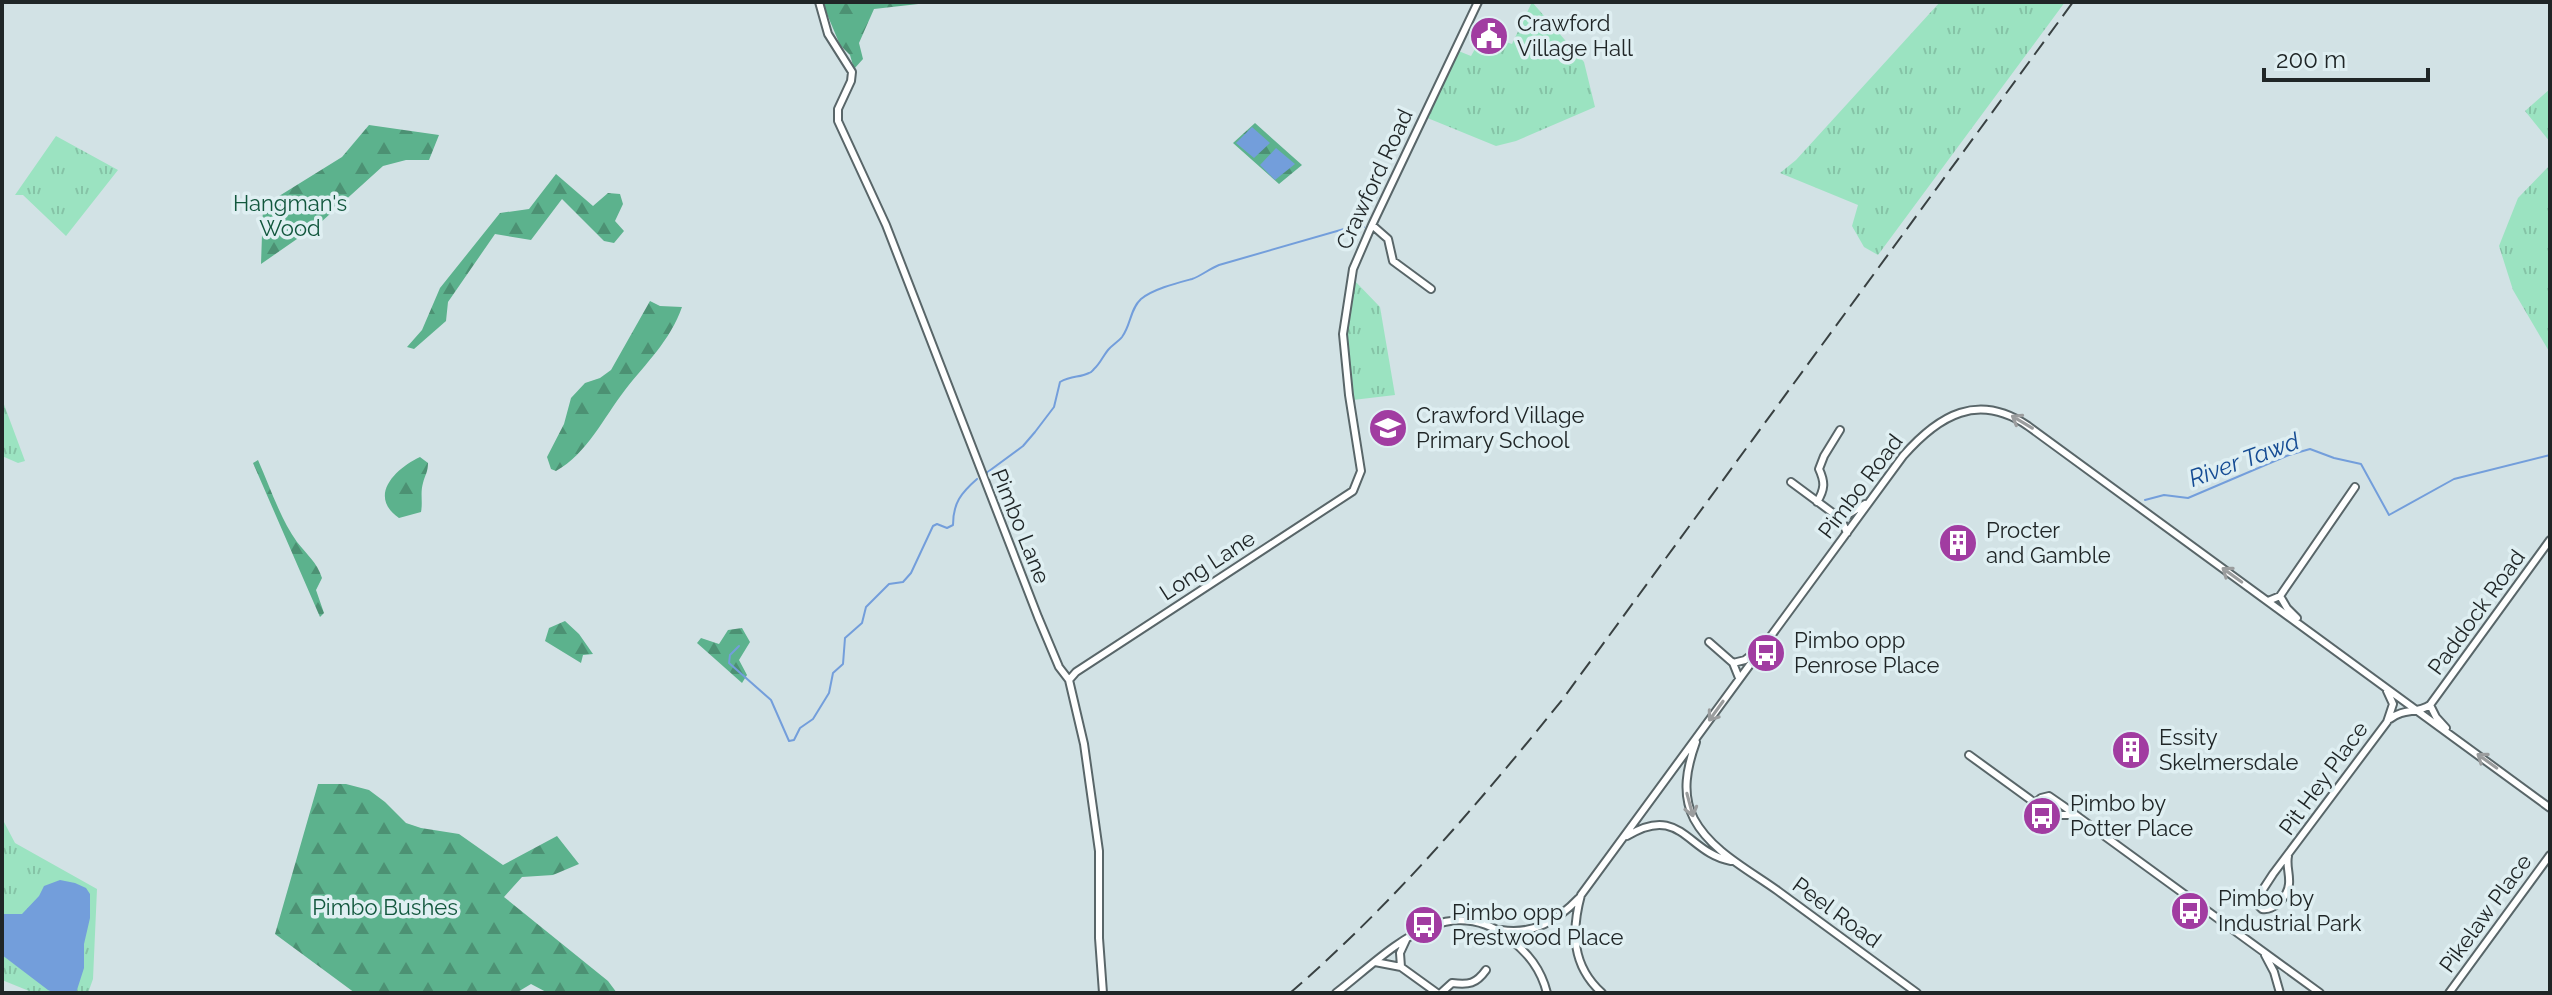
<svg xmlns="http://www.w3.org/2000/svg" width="2552" height="995" font-family="Raleway,sans-serif">
  <defs>
    <pattern id="grass-tufts" width="24" height="20" patternUnits="userSpaceOnUse" patternTransform="scale(2)"><rect width="24" height="20" fill="#9be3c1"/><path d="M3 7l-1-3M5 7V3M7 7l1-3M15 17l-1-3M17 17v-4M19 17l1-3" fill="none" stroke="#85c3a6"/></pattern>
    <pattern id="forest-firs" width="22" height="20" patternUnits="userSpaceOnUse" patternTransform="scale(2)"><rect width="22" height="20" fill="#5cb28d"/><path d="M5 1l3.5 6h-7zM16 11l3.5 6h-7z" fill="#4c9173"/></pattern>
  </defs>
  <rect width="100%" height="100%" fill="#d2e2e5"/>
  <path fill="url(#grass-tufts)" d="M 1532,2 L 1584,62 L 1595,107 L 1516,141 L 1496,146 L 1425,117 L 1456,50 L 1471,56 L 1479,42 L 1495,50 L 1503,41 L 1512,44 Z
    M 1940,2 L 2065,2 L 1878,255 L 1864,247 L 1852,226 L 1858,205 L 1780,173 L 1796,160 Z
    M 2550,89 L 2550,142 L 2525,111 Z
    M 56,136 L 118,170 L 66,236 L 23,195 L 15,195 Z
    M 2550,165 L 2550,353 L 2513,290 L 2499,246 L 2518,198 Z
    M 1353,279 L 1380,307 L 1395,395 L 1353,400 L 1346,333 Z
    M 2,399 L 25,461 L 18,463 L 2,456 Z
    M 4,822 L 15,843 L 97,889 L 93,979 L 88,993 L 34,993 L 2,980 L 2,825 Z"/>
  <path fill="url(#forest-firs)" d="M 822,2 L 936,2 L 874,9 L 859,43 L 863,59 L 854,69 L 850,55 L 840,45 Z
    M 1255,123 L 1302,165 L 1279,184 L 1233,143 Z
    M 369,125 L 439,135 L 429,160 L 406,160 L 383,166 L 320,223 L 261,264 L 263,206 L 342,157 Z
    M 556,174 L 593,206 L 608,193 L 620,194 L 623,204 L 615,221 L 624,231 L 614,243 L 604,241 L 562,199 L 531,240 L 495,234 L 448,302 L 446,321 L 414,349 L 407,347 L 422,330 L 440,288 L 500,213 L 529,209 Z
    M 650,301 L 660,306 L 682,307 C 670,341 646,363 625,390 C 604,417 587,454 556,471 L 551,469 L 547,457 L 564,424 L 571,398 L 585,383 L 600,378 L 611,370 Z
    M 420,457 L 428,463 C 428,472 425,475 423,483 C 420,493 423,502 421,512 L 399,518 C 367,496 396,468 420,457 Z
    M 258,460 C 270,487 280,518 297,542 C 307,555 317,562 322,578 L 316,590 L 324,613 L 320,617 L 253,463 Z
    M 565,621 L 579,634 L 593,654 L 583,655 L 581,663 L 545,641 L 549,628 Z
    M 742,628 L 750,642 L 739,660 L 747,675 L 742,683 L 697,643 L 701,638 L 719,644 L 728,630 Z
    M 318,784 L 346,784 L 369,790 L 385,802 L 406,823 L 421,828 L 459,834 L 503,865 L 557,836 L 579,864 L 553,875 L 522,877 L 504,897 L 608,981 L 617,993 L 548,993 L 531,984 L 516,993 L 355,993 L 275,934 Z"/>
  <path fill="#739edb" d="M 1252,127 L 1270,143 L 1254,158 L 1236,143 Z
    M 1276,148 L 1295,164 L 1275,180 L 1260,165 Z
    M 60,880 L 75,883 L 86,888 L 90,894 L 90,918 L 84,944 L 84,968 L 76,993 L 55,993 L 48,990 L 2,955 L 2,914 L 22,914 L 39,896 L 44,886 Z"/>
  <g fill="none" stroke-linecap="round" stroke-linejoin="round">
    <path stroke="#739edb" stroke-width="2" d="M 985,474 L 1023,446 L 1035,432 L 1054,407 L 1060,382 C 1072,375 1079,378 1089,373 C 1091,373 1092,371 1094,369 C 1100,364 1103,356 1108,350 C 1112,345 1118,342 1122,337 C 1131,325 1130,309 1141,299 C 1153,289 1177,283 1192,279 C 1201,276 1209,269 1219,265 L 1358,225 L 1364,227
      M 2145,500 L 2164,495 L 2188,498 L 2289,455 L 2310,449 L 2334,458 L 2361,464 L 2389,515 L 2454,479 L 2550,455
      M 739,646 L 730,655 L 729,663 L 771,700 L 789,741 L 794,740 L 800,728 L 813,719 L 829,693 L 833,673 L 843,664 L 845,638 L 862,623 L 866,607 L 889,584 L 903,582 L 911,573 L 933,526 L 937,524 L 947,528 L 953,525 C 953,503 961,493 977,479"/>
    <g stroke="#596669" stroke-width="10">
      <path id="minor" d="M 819,2 L 828,34 L 852,72 L 851,81 L 838,109 L 838,121 L 886,225 L 1038,617 L 1059,667 L 1069,680 L 1084,744 L 1099,851 L 1099,938 L 1103,993
        M 1372,225 L 1388,239 L 1393,261 L 1431,289
        M 1791,482 L 1841,519 L 1847,533
        M 1817,502 C 1825,489 1825,482 1819,469 L 1824,456 L 1840,430
        M 1841,519 L 1865,504
        M 2280,596 L 2287,608 L 2297,618
        M 2268,601 L 2280,596 L 2355,487
        M 1709,642 L 1733,663 L 1739,678
        M 1733,663 L 1745,660 L 1758,650
        M 1069,680 L 1076,672 L 1353,491 L 1361,471 L 1349,395 L 1343,334 L 1353,269 L 1372,225 L 1478,2
        M 2430,705 L 2436,717 L 2446,728
        M 2390,719 C 2404,708 2416,714 2430,705 L 2550,540
        M 1696,742 C 1687,767 1681,794 1694,819 C 1711,851 1749,870 1778,891 C 1824,925 1871,959 1917,993
        M 1969,755 L 2035,803
        M 2075,815 L 2043,815 L 2036,811 L 2035,803 L 2041,798 L 2049,796 L 2062,805 L 2320,993
        M 1627,836 C 1681,803 1687,853 1731,861
        M 2288,856 C 2286,866 2290,874 2289,884 C 2288,896 2274,911 2262,909 L 2257,904 L 2258,897 L 2273,874 L 2387,722 L 2393,704 L 2387,691
        M 1501,930 C 1533,935 1557,921 1579,898
        M 2265,955 L 2274,972 L 2280,993
        M 1375,962 L 1401,967 L 1437,993
        M 1401,967 L 1400,953 L 1406,940
        M 1336,993 C 1386,955 1444,888 1509,938 C 1528,953 1541,969 1547,993
        M 1441,993 L 1452,983 C 1469,985 1476,984 1486,970
        M 1602,993 C 1572,966 1571,932 1581,895 L 1903,456 C 1939,415 1978,392 2028,426 L 2550,808
        M 2449,993 L 2550,855"/>
    </g>
    <use href="#minor" stroke="#fff" stroke-width="6"/>
    <path stroke="#394142" stroke-width="2" stroke-dasharray="16 8" stroke-linecap="butt" d="M 1290,993 C 1392,905 1478,804 1562,700 L 2073,2"/>
  </g>
  <defs><path id="oneway-shaft" d="M-6 0H5M1.5-3L5.5 0L1.5 3" fill="none" stroke-width="1.6" stroke-linecap="round" stroke-linejoin="round" transform="scale(2)"/></defs>
  <g stroke="#9b9d9e">
    <use href="#oneway-shaft" transform="translate(2022 422) rotate(-149)"/>
    <use href="#oneway-shaft" transform="translate(2232 575) rotate(-144)"/>
    <use href="#oneway-shaft" transform="translate(1716 711) rotate(126)"/>
    <use href="#oneway-shaft" transform="translate(2487 761) rotate(-144)"/>
    <use href="#oneway-shaft" transform="translate(1690 805) rotate(75)"/>
  </g>
  <defs>
    <g id="civic-disc" transform="scale(2)"><circle r="9.5" fill="#a13ca1" stroke="#dfeff2"/><path d="M-.6-6.5H3V-4.5H.6V-3L4-1V1h2V6H-6V1h2V-1L-.6-3ZM-1.2 2.5V6h2.4V2.5Z" fill="#fff"/></g>
    <g id="school-disc" transform="scale(2)"><circle r="9.5" fill="#a13ca1" stroke="#dfeff2"/><path d="M0-5L7-2L0 1L-7-2ZM-4 1L0 2.5L4 1V4Q0 6-4 4Z" fill="#fff"/></g>
    <g id="building-disc" transform="scale(2)"><circle r="9.5" fill="#a13ca1" stroke="#dfeff2"/><path d="M-4-6H4V6H1V3H-1V6H-4ZM-2.5-4.3h1.7v1.8h-1.7ZM.8-4.3h1.7v1.8H.8ZM-2.5-1h1.7V.8h-1.7ZM.8-1h1.7V.8H.8Z" fill="#fff"/></g>
    <g id="bus-disc" transform="scale(2)"><circle r="9.5" fill="#a13ca1" stroke="#dfeff2"/><path d="M-5-6H5V4H4V6H2V4H-2V6H-4V4H-5ZM-3.5-4V0h7V-4ZM-3.5 1.2v1.5H-2V1.2ZM2 1.2v1.5H3.5V1.2Z" fill="#fff"/></g>
  </defs>
  <g fill-rule="evenodd">
    <use href="#civic-disc" x="1489" y="36"/>
    <use href="#school-disc" x="1388" y="428"/>
    <use href="#building-disc" x="1958" y="543"/>
    <use href="#bus-disc" x="1766" y="653"/>
    <use href="#building-disc" x="2131" y="750"/>
    <use href="#bus-disc" x="2042" y="816"/>
    <use href="#bus-disc" x="2190" y="911"/>
    <use href="#bus-disc" x="1424" y="925"/>
  </g>
  <g text-anchor="middle" stroke-width="7" stroke-linejoin="round" paint-order="stroke">
    <g font-size="22" fill="#202627" stroke="#dfeff2" text-anchor="start">
      <text x="1517" y="31">Crawford<tspan x="1517" dy="25">Village Hall</tspan></text>
      <text x="1416" y="423">Crawford Village<tspan x="1416" dy="25">Primary School</tspan></text>
      <text x="1986" y="538">Procter<tspan x="1986" dy="25">and Gamble</tspan></text>
      <text x="1794" y="648">Pimbo opp<tspan x="1794" dy="25">Penrose Place</tspan></text>
      <text x="2159" y="745">Essity<tspan x="2159" dy="25">Skelmersdale</tspan></text>
      <text x="2070" y="811">Pimbo by<tspan x="2070" dy="25">Potter Place</tspan></text>
      <text x="2218" y="906">Pimbo by<tspan x="2218" dy="25">Industrial Park</tspan></text>
      <text x="1452" y="920">Pimbo opp<tspan x="1452" dy="25">Prestwood Place</tspan></text>
    </g>
    <g font-size="22" fill="#202627" stroke="#dfeff2">
      <text transform="translate(1374 179) rotate(-65)" y="8">Crawford Road</text>
      <text transform="translate(1860 486) rotate(-53)" y="8">Pimbo Road</text>
      <text transform="translate(1021 526) rotate(68)" y="8">Pimbo Lane</text>
      <text transform="translate(1207 565) rotate(-33)" y="8">Long Lane</text>
      <text transform="translate(2476 612) rotate(-54)" y="8">Paddock Road</text>
      <text transform="translate(2323 778) rotate(-54)" y="8">Pit Hey Place</text>
      <text transform="translate(1837 912) rotate(36)" y="8">Peel Road</text>
      <text transform="translate(2485 913) rotate(-54)" y="8">Pikelaw Place</text>
    </g>
    <g font-size="22" fill="#12573d" stroke="#dfeff2">
      <text x="290" y="211">Hangman's<tspan x="290" dy="25">Wood</tspan></text>
      <text x="385" y="915">Pimbo Bushes</text>
    </g>
    <g font-size="24" font-style="italic" fill="#154c94" stroke="#dfeff2">
      <text transform="translate(2244 460) rotate(-20)" y="8">River Tawd</text>
    </g>
  </g>
  <rect width="2552" height="995" fill="none" stroke="#202627" stroke-width="8"/>
  <path d="M2264 68v12h164v-12" fill="none" stroke="#202627" stroke-width="4"/>
  <text x="2276" y="68" font-size="24" fill="#202627" stroke="#dfeff2" stroke-width="6" paint-order="stroke">200 m</text>
</svg>
